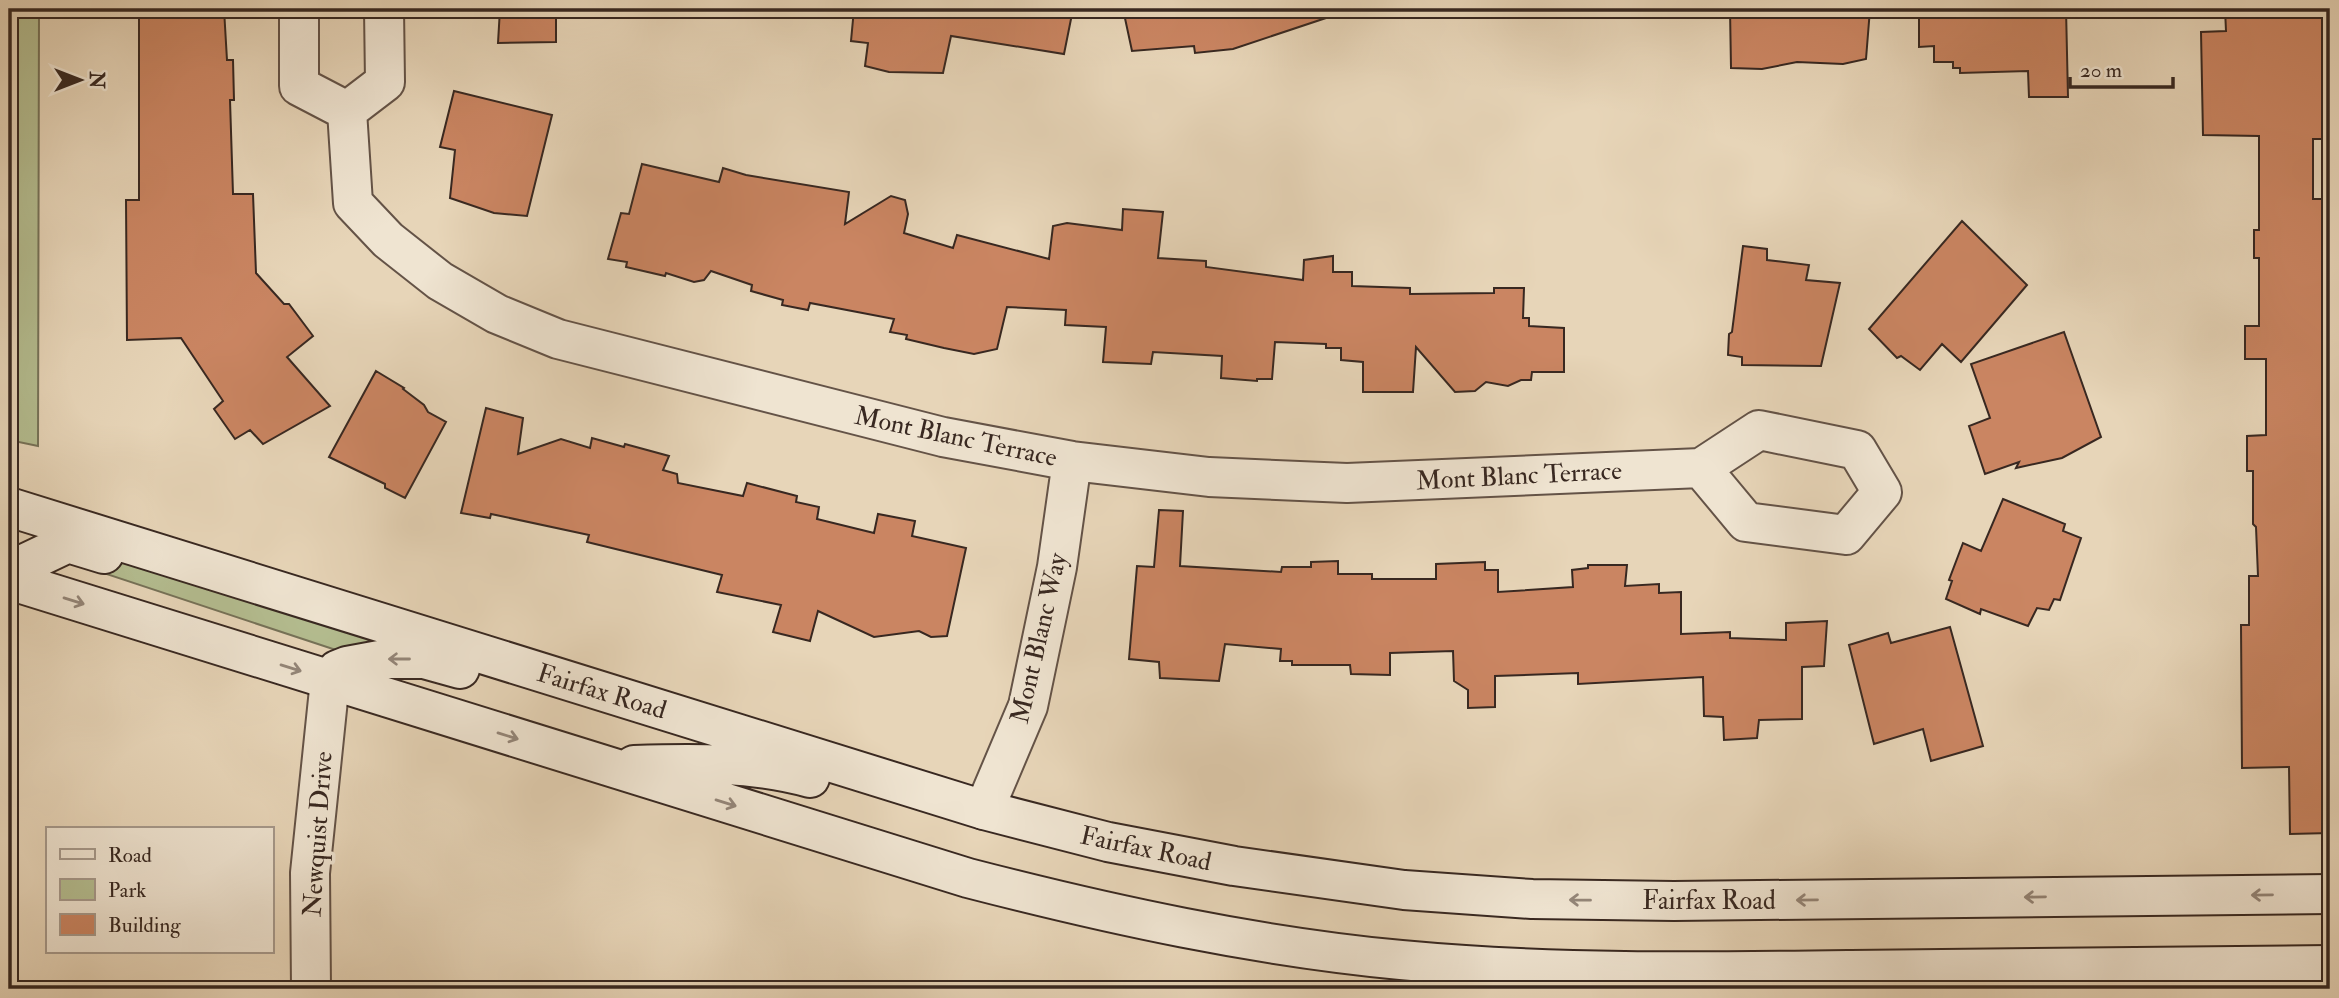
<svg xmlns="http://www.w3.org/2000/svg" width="2339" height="998" font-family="'IM FELL Double Pica',serif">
  <rect width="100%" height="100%" fill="#e7d5b8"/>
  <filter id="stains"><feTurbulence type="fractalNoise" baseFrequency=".00286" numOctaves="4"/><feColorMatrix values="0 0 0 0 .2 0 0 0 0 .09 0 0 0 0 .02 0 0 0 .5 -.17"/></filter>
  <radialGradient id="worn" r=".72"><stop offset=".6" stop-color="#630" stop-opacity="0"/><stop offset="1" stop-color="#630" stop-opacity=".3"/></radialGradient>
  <path fill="#b4bd90" stroke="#767258" stroke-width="2" d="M 9,9 L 39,9 L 38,446 L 9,440 Z
    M 35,535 L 411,652 L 348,654 L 37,551 L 31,543 Z"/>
  <path fill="#ca8562" stroke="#382821" stroke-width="2" d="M 139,9 L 224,9 L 227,60 L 233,60 L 234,100 L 230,100 L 233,194 L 253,194 L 256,273 L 284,304 L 289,304 L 313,336 L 287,357 L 330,406 L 263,444 L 250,430 L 235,439 L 214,409 L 223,401 L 181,338 L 127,340 L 126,200 L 139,200 Z
    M 500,9 L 556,9 L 556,42 L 498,43 Z
    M 854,9 L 1073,9 L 1064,54 L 951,36 L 943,73 L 889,72 L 865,66 L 868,43 L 851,41 Z
    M 1123,9 L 1337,9 L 1338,14 L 1233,49 L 1195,53 L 1194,46 L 1132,51 Z
    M 1730,9 L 1870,9 L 1866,59 L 1843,64 L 1797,62 L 1762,69 L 1731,68 Z
    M 1919,9 L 2066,9 L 2068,97 L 2029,97 L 2028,71 L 1960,73 L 1960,68 L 1953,68 L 1953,62 L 1934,62 L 1934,46 L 1919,47 Z
    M 2225,9 L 2330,9 L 2330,139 L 2313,139 L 2313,199 L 2324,199 L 2325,207 L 2330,207 L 2330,833 L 2290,834 L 2289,767 L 2242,768 L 2241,625 L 2249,625 L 2249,576 L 2258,576 L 2256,527 L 2253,524 L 2253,471 L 2247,471 L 2247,436 L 2266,435 L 2266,359 L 2245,359 L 2245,326 L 2259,326 L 2259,258 L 2254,258 L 2254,230 L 2259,230 L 2259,136 L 2203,135 L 2201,32 L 2226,31 Z
    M 454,91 L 552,115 L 527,216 L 494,213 L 450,198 L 455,150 L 440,147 Z
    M 642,164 L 719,182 L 723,168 L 746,175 L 849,192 L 845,224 L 891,196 L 905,200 L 908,214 L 904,233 L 953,248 L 957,235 L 1049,259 L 1053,226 L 1067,223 L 1122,230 L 1123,209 L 1163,212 L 1158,258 L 1206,261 L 1206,267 L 1303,280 L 1304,260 L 1333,256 L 1333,272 L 1352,272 L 1352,286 L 1410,288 L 1410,294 L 1494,293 L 1494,288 L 1524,288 L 1523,318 L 1529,318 L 1529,326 L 1564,328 L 1564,372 L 1532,372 L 1531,380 L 1521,380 L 1508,386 L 1486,382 L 1475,391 L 1455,392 L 1416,347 L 1413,392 L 1363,392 L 1363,362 L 1341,360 L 1341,348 L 1326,348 L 1326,344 L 1275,342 L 1272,379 L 1257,379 L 1257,381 L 1221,378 L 1222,356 L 1153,352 L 1151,364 L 1103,362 L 1106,327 L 1065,325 L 1066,310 L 1007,307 L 997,349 L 974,354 L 944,348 L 906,339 L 907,335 L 890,332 L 894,319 L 810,303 L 808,310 L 782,305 L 783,300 L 751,291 L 752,285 L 711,271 L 704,280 L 694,282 L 666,273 L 665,276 L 626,267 L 627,262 L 608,259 L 621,213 L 629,214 Z
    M 1962,221 L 2027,285 L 1961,362 L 1942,344 L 1920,370 L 1901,356 L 1897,358 L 1869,329 Z
    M 1743,246 L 1767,249 L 1767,260 L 1809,265 L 1806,280 L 1840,283 L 1821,366 L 1742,365 L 1742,357 L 1728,355 L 1729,334 L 1732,332 Z
    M 2064,332 L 2101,437 L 2062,458 L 2016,468 L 2019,462 L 1985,474 L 1969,426 L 1990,418 L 1971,364 Z
    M 376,371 L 404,388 L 403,389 L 424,405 L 428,412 L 446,422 L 405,498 L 385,488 L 385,484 L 329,457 Z
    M 486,408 L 523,418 L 518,454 L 561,439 L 590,448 L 592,438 L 624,447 L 625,444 L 669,456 L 663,470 L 677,474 L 678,483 L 743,496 L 747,483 L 797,496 L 796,502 L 819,507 L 817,519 L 874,533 L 878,514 L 915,521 L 912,536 L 966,548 L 947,636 L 931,637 L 919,631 L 874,637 L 818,611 L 810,641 L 773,632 L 781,605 L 717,592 L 722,575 L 587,542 L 589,535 L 491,514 L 490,518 L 461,513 Z
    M 2003,499 L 2065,524 L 2063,531 L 2081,538 L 2060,600 L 2054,599 L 2049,610 L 2037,608 L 2028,626 L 1981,609 L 1980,614 L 1946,599 L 1952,581 L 1949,580 L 1963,543 L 1981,551 Z
    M 1159,510 L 1183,511 L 1180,566 L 1281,572 L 1282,567 L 1311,567 L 1311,562 L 1338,561 L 1338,574 L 1372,574 L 1372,579 L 1436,579 L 1436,564 L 1485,562 L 1485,570 L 1498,570 L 1498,592 L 1573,587 L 1572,570 L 1588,568 L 1588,565 L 1627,565 L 1625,586 L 1659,584 L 1659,593 L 1681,592 L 1681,634 L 1730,632 L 1730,638 L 1786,640 L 1786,623 L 1827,621 L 1824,666 L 1802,667 L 1802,719 L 1759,720 L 1757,738 L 1724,740 L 1723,717 L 1704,716 L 1703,677 L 1578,684 L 1578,673 L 1495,676 L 1495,707 L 1468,708 L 1468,690 L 1454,681 L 1453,651 L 1390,653 L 1390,675 L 1351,674 L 1350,665 L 1292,665 L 1292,661 L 1280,661 L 1281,649 L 1225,644 L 1219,681 L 1160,678 L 1159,662 L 1129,659 L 1137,566 L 1154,567 Z
    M 1950,627 L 1983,746 L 1931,761 L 1923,729 L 1874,744 L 1849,645 L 1888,633 L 1891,643 Z"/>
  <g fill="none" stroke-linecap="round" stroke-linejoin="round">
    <g stroke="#645347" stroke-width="42">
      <path id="minor" d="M 299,9 L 299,86 L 347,111
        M 347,111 L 353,203 L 388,240 L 440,281 L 497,314 L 558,339 L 943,437 L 1072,461 L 1209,477 L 1347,483 L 1701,468 L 1746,522 L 1846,535 L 1882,492 L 1857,450 L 1759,430 L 1701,468
        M 347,111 L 385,82 L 384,9
        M 984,810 L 1028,706 L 1057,567 L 1072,461
        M 311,989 L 310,873 L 330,680"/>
    </g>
    <g stroke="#382821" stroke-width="42">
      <path id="secondary" d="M 9,507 L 984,810 L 1108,842 L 1234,866 L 1404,890 L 1532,899 L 1674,901 L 2330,894
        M 9,571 L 68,543 L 104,554
        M 9,580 L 968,878 C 1111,915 1254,946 1401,960 C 1550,974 1699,972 1848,970 C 2009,969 2170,967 2330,965
        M 330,680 L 337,670 L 347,666 L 385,659 L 424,659 L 460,669
        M 634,765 C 693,763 752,762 810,778"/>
    </g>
    <use href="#minor" stroke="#efe4d1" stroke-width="38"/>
    <use href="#secondary" stroke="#efe4d1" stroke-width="38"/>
  </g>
  <defs><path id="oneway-shaft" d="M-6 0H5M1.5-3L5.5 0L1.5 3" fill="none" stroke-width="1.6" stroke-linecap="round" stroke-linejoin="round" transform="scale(1.75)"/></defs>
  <g stroke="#948679">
    <use href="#oneway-shaft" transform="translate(74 601) rotate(17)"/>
    <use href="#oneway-shaft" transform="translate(399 659) rotate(180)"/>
    <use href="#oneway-shaft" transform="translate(291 668) rotate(17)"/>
    <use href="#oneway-shaft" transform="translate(508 736) rotate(17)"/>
    <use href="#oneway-shaft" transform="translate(726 803) rotate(17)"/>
    <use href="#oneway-shaft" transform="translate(2262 895) rotate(179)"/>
    <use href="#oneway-shaft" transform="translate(2035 897) rotate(179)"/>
    <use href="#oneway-shaft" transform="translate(1580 900) rotate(-179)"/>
    <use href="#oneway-shaft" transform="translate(1807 900) rotate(179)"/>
  </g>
  <g text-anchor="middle" stroke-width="7" stroke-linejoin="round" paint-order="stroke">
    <g font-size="26" fill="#382821" stroke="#efe4d1">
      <text transform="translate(956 436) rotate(12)" y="9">Mont Blanc Terrace</text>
      <text transform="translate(1519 475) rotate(-3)" y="9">Mont Blanc Terrace</text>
      <text transform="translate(1038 638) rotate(-77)" y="9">Mont Blanc Way</text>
      <text transform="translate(602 691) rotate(17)" y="9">Fairfax Road</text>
      <text transform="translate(317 834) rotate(-86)" y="9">Newquist Drive</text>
      <text transform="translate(1146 848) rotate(12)" y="9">Fairfax Road</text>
      <text x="1709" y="909">Fairfax Road</text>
    </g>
  </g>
  <rect width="2339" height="998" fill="none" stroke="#e7d5b8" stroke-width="35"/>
  <rect x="10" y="10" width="2318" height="977" fill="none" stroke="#382821" stroke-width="3.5"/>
  <rect x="18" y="18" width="2304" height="963" fill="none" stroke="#382821" stroke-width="2"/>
  <rect x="46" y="827" width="228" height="126" fill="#efe4d1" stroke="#a6998b" stroke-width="2"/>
  <rect x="60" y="849" width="35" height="10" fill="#efe4d1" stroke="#a6998b" stroke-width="2"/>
  <text x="108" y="862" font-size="21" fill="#382821">Road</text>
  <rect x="60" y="879" width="35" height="21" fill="#b4bd90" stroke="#a6998b" stroke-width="2"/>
  <text x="108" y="897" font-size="21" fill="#382821">Park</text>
  <rect x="60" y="914" width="35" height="21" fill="#ca8562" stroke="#a6998b" stroke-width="2"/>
  <text x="108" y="932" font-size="21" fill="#382821">Building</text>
  <g transform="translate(80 80) rotate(90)" stroke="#efe4d1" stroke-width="5" paint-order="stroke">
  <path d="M0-5L12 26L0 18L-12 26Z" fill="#382821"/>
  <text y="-10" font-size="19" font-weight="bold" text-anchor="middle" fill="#382821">N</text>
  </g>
  <path d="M2070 77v10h103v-10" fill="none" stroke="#382821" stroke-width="3.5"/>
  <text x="2080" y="77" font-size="21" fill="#382821" stroke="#efe4d1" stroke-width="5" paint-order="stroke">20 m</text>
  <rect width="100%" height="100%" filter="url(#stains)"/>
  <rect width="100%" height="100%" fill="url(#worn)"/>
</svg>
